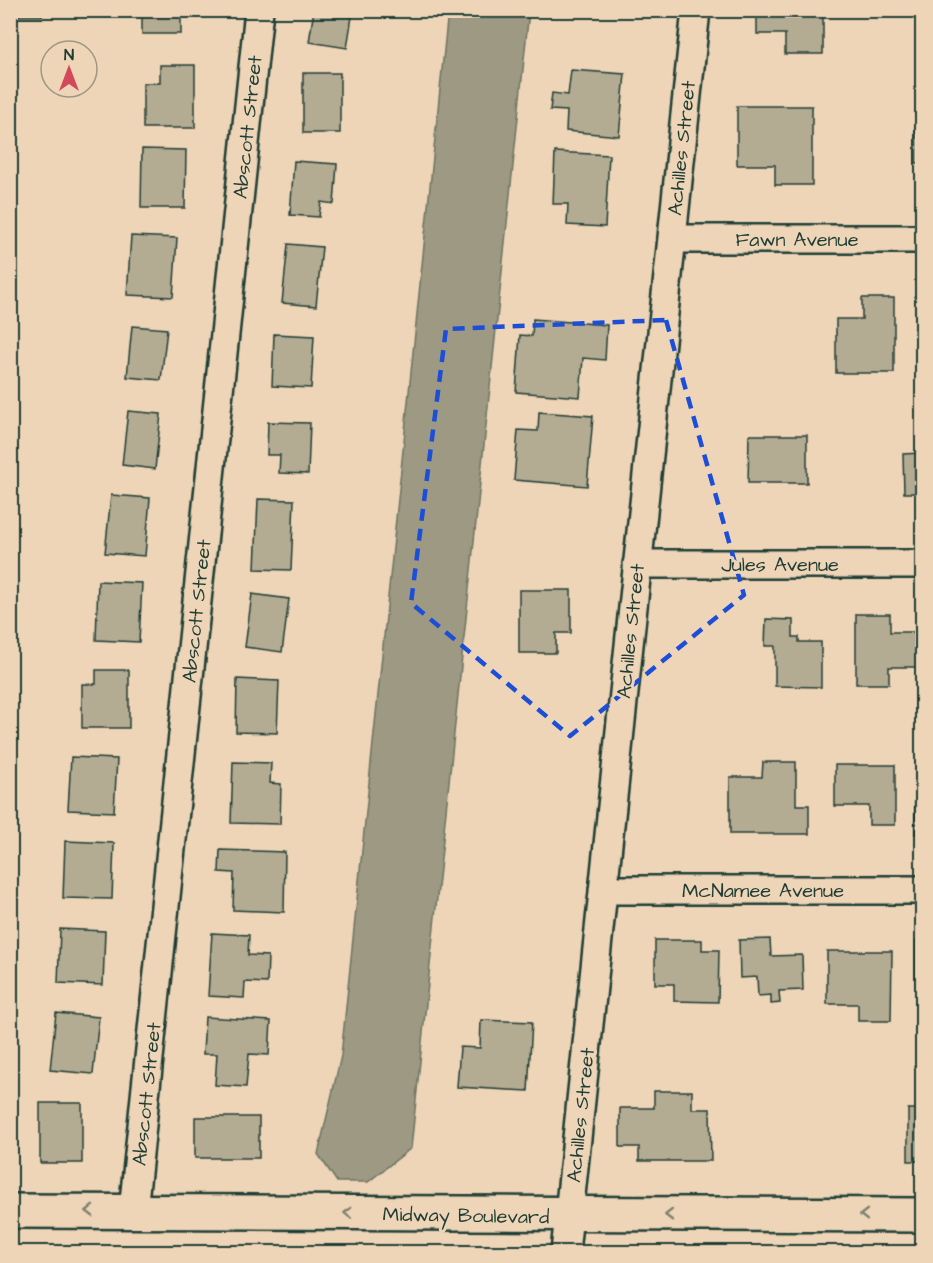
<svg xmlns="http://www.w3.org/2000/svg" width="933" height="1263" font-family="'Architects Daughter',sans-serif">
  <rect width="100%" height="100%" fill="#efd5b7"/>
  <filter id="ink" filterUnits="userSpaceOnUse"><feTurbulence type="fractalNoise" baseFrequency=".0167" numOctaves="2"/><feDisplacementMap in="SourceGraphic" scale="12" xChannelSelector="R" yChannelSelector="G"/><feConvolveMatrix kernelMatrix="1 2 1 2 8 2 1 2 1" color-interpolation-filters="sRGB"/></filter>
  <g filter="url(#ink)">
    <path fill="#9d9983" stroke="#6b7463" stroke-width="1.5" d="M 448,11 L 529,11 L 411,1148 L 368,1182 L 337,1182 L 318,1154 L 341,1056 Z"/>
    <path fill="#b4ab93" stroke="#1f3d34" stroke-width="1.5" d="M 19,10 L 42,10 L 42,16 L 19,16 Z
      M 142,10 L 181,10 L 181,34 L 142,34 Z
      M 314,10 L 353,10 L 347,48 L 309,42 Z
      M 757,10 L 823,10 L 823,54 L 785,54 L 785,34 L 757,34 Z
      M 10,47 L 16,47 L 12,95 L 10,95 Z
      M 160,65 L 195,65 L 195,128 L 143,128 L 143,83 L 160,83 Z
      M 571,70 L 625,74 L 619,136 L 566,131 L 567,111 L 550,110 L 552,93 L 568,95 Z
      M 303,73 L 340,73 L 340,133 L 303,133 Z
      M 737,106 L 812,106 L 812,185 L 775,185 L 775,165 L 737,165 Z
      M 916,110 L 922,110 L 922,163 L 916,163 Z
      M 10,140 L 16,189 L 10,190 Z
      M 142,149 L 186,150 L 185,208 L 141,208 Z
      M 555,152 L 609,155 L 605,227 L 567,225 L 568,204 L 553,204 Z
      M 294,161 L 337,164 L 334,204 L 321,202 L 319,217 L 290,215 Z
      M 131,236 L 177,238 L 173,297 L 127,295 Z
      M 288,244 L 322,247 L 316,306 L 282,303 Z
      M 862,298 L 894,298 L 894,373 L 836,373 L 836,319 L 862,319 Z
      M 533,319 L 607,325 L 605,360 L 583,358 L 580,397 L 516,392 L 520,335 L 532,336 Z
      M 132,326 L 167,329 L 161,380 L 127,377 Z
      M 274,334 L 314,336 L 311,388 L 272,386 Z
      M 128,411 L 161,414 L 155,469 L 122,465 Z
      M 539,412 L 593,416 L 587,486 L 514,480 L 518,430 L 538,431 Z
      M 268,422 L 310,423 L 308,474 L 279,473 L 280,455 L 267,455 Z
      M 749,435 L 807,435 L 807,483 L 748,483 Z
      M 922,453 L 922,493 L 904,493 L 903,454 Z
      M 111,495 L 150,498 L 145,556 L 105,553 Z
      M 258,499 L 294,500 L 291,570 L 255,569 Z
      M 98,581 L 142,583 L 139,642 L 96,640 Z
      M 519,590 L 571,590 L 571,633 L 556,633 L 556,653 L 519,653 Z
      M 252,594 L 289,599 L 282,652 L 245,647 Z
      M 856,614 L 890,614 L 890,632 L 917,632 L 917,667 L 889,667 L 889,684 L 856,684 Z
      M 766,619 L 793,620 L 793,637 L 799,637 L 799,642 L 821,642 L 821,687 L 775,686 L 775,646 L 765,646 Z
      M 96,670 L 129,670 L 129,728 L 82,728 L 82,684 L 96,684 Z
      M 237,679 L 279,681 L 277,733 L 236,732 Z
      M 71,757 L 117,759 L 114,812 L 68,810 Z
      M 233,762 L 271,763 L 270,783 L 281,784 L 280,824 L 231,823 Z
      M 763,762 L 796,762 L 796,805 L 809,805 L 809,834 L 730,834 L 730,777 L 762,777 Z
      M 835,765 L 895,765 L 895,825 L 869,825 L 869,806 L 835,806 Z
      M 915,793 L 922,793 L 922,834 L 915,834 Z
      M 65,841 L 114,843 L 112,899 L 63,898 Z
      M 220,850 L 285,852 L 284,912 L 233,910 L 234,873 L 219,872 Z
      M 60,929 L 105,931 L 103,985 L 58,983 Z
      M 212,933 L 249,935 L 248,955 L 268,956 L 267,983 L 245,982 L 244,998 L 208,996 Z
      M 770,939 L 771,956 L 802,955 L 803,990 L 779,991 L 780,1003 L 771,1004 L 771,995 L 758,996 L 757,977 L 740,978 L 739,940 Z
      M 655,940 L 702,940 L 702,950 L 719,950 L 718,1002 L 674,1001 L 674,984 L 655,984 Z
      M 916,941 L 922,941 L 922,987 L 916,987 Z
      M 827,951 L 892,951 L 891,1021 L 858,1021 L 858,1004 L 827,1004 Z
      M 56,1013 L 99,1017 L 93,1074 L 50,1070 Z
      M 205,1017 L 271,1021 L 269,1055 L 249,1054 L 246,1087 L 215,1085 L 217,1054 L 203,1054 Z
      M 481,1020 L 532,1022 L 528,1091 L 457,1087 L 460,1047 L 480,1048 Z
      M 654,1091 L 692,1091 L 692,1109 L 710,1109 L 711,1161 L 639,1161 L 639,1147 L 620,1147 L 620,1108 L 654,1108 Z
      M 40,1103 L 82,1103 L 82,1163 L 40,1163 Z
      M 908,1109 L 922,1109 L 922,1161 L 908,1161 Z
      M 195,1117 L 259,1117 L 259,1158 L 195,1158 Z"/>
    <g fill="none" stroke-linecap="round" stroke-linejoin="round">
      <g stroke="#1f3d34" stroke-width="32">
        <path id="minor" d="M 672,239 L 922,239
          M 637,564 L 922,564
          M 603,890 L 922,890
          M 133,1211 L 259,10
          M 565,1252 L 696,10"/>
      </g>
      <g stroke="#1f3d34" stroke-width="38">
        <path id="tertiary" d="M 10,1211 L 922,1215"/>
      </g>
      <use href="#minor" stroke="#efd5b7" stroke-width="27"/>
      <use href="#tertiary" stroke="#efd5b7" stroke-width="33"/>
    </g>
    <defs><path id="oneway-chevron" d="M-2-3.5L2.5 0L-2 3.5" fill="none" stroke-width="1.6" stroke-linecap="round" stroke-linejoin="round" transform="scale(1.5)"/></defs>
    <g stroke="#7d816f">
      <use href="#oneway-chevron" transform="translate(90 1211) rotate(-180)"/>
      <use href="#oneway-chevron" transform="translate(348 1213) rotate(-179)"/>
      <use href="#oneway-chevron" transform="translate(669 1215) rotate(180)"/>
      <use href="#oneway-chevron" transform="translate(864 1215) rotate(180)"/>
    </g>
  </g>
  <path fill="none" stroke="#1d4ed8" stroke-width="4.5" stroke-dasharray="12 8" stroke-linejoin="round" d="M 666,320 L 744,595 L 570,736 L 411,603 L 446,329 Z"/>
  <g text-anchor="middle" stroke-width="6" stroke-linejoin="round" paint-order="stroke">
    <g font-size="20" fill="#1f3d34" stroke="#efd5b7">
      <text transform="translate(247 127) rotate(-84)" y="7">Abscott Street</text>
      <text transform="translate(681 148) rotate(-84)" y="7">Achilles Street</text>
      <text x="797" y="246">Fawn Avenue</text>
      <text x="780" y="571">Jules Avenue</text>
      <text transform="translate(196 611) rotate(-84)" y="7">Abscott Street</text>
      <text transform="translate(630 631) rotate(-84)" y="7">Achilles Street</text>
      <text x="763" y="897">McNamee Avenue</text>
      <text transform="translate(146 1094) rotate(-84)" y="7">Abscott Street</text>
      <text transform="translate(580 1115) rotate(-84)" y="7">Achilles Street</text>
      <text transform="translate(466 1215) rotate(1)" y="7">Midway Boulevard</text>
    </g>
  </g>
  <rect width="933" height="1263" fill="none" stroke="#efd5b7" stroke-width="36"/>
  <rect x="18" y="18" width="897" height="1227" fill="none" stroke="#1f3d34" stroke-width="2" filter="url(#ink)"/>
  <g transform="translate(69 69)"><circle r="28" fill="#efd5b7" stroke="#9c9883" stroke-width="1.5"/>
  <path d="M0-4.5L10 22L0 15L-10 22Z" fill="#d1495b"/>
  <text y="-9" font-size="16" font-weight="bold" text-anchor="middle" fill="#1f3d34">N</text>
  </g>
</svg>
